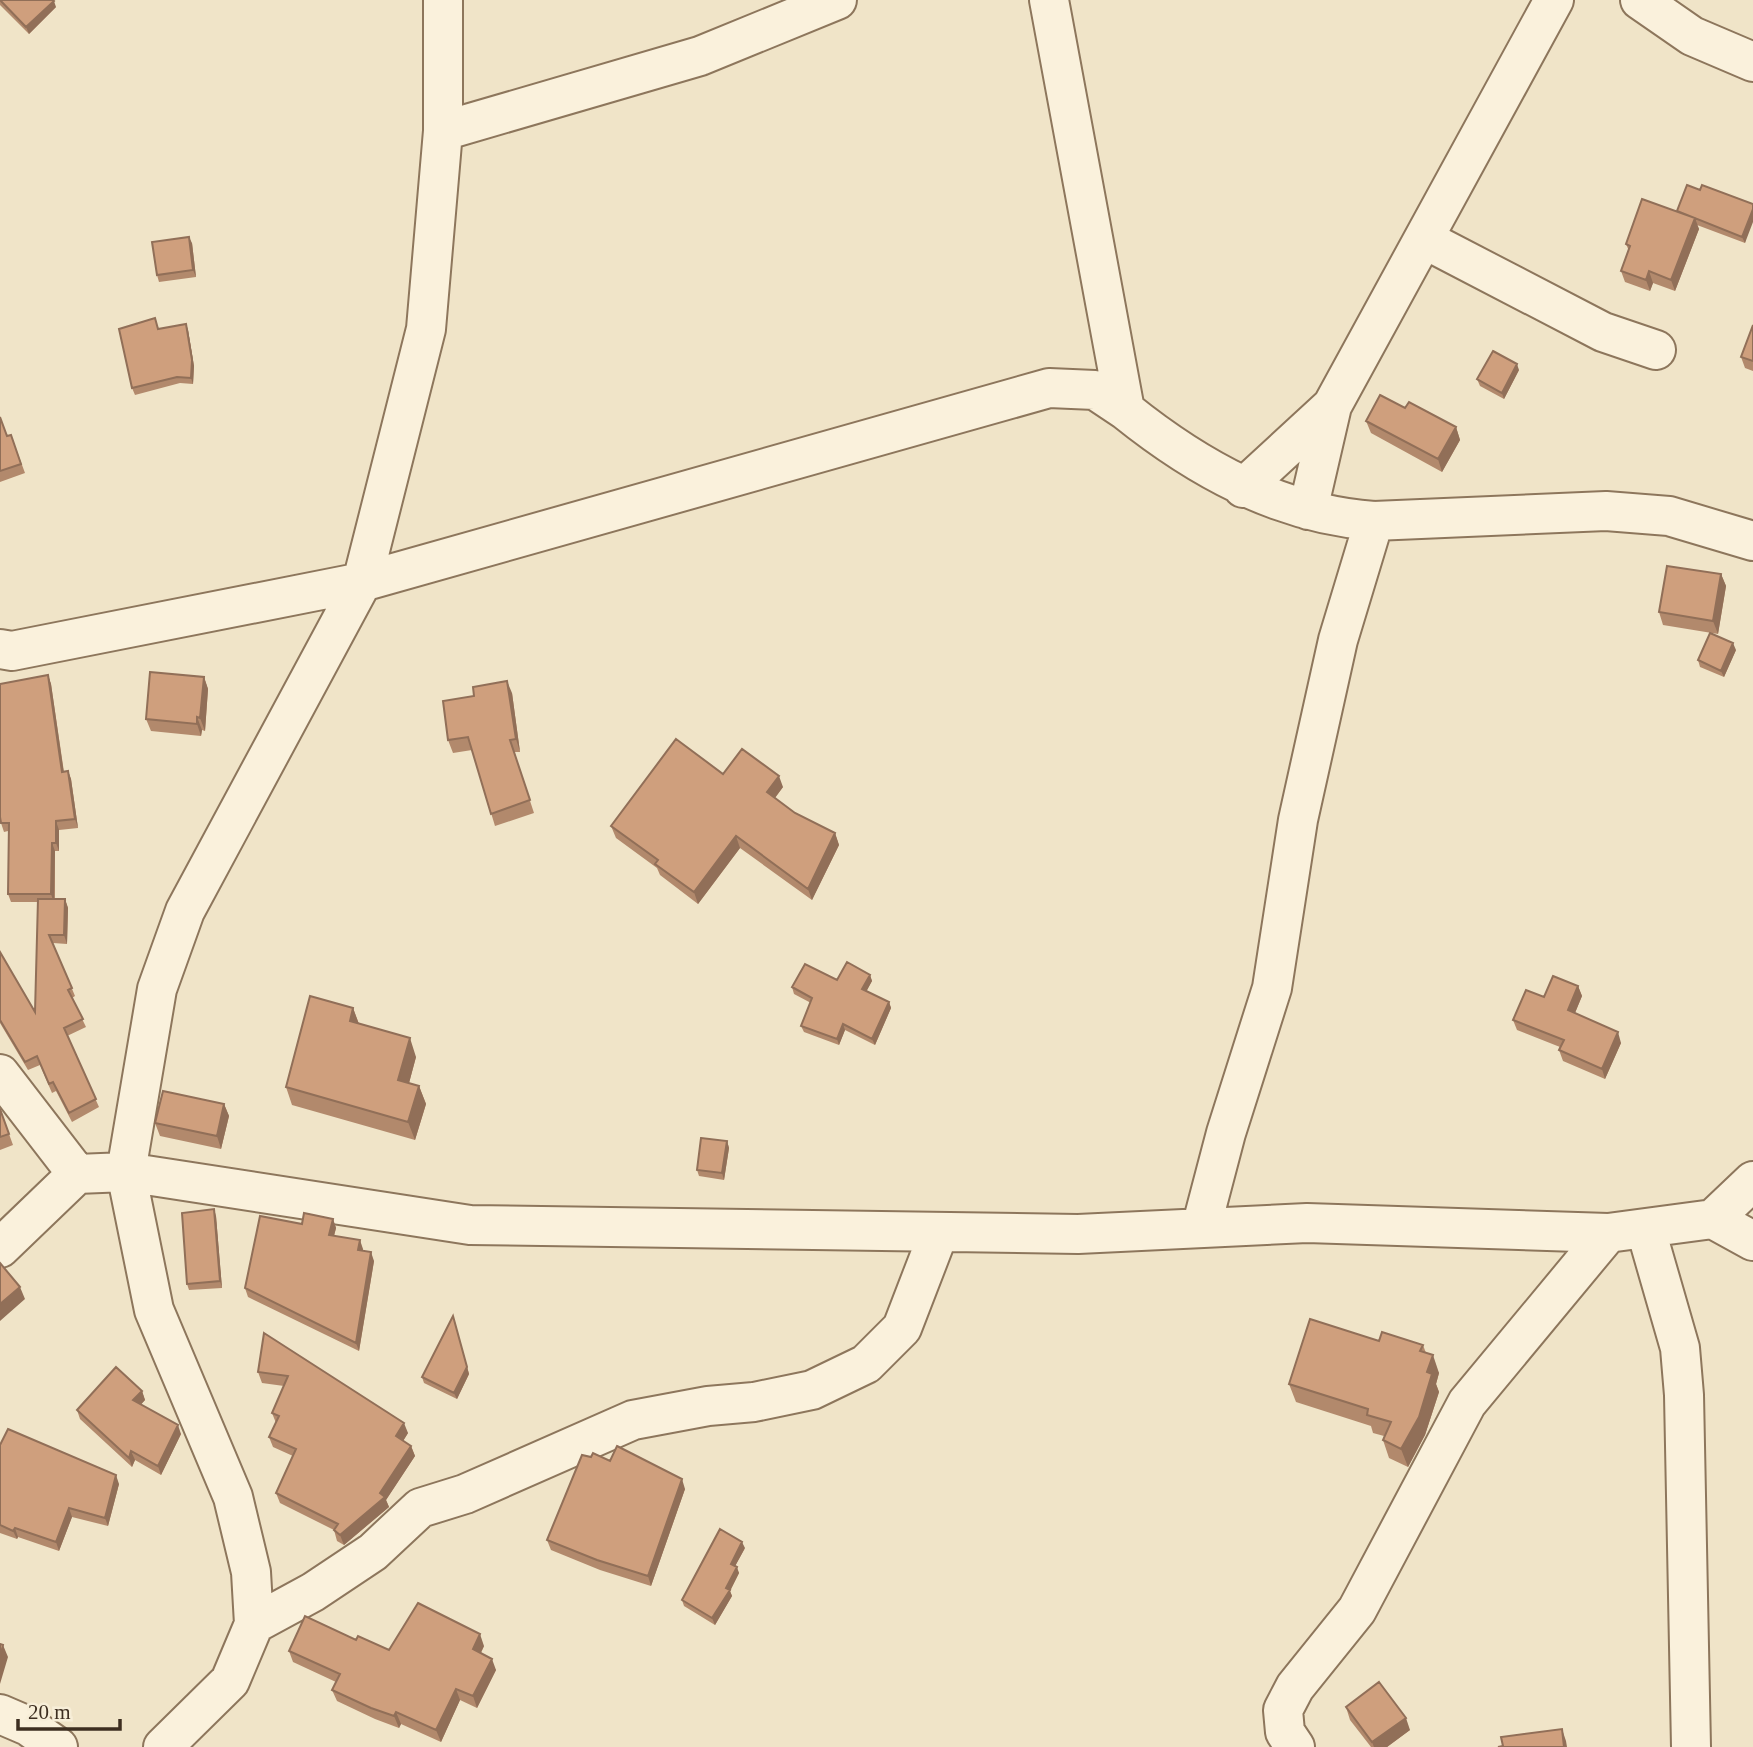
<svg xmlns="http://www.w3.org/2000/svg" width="1753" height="1747" font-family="'Times New Roman',serif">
  <rect width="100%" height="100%" fill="#f0e4c8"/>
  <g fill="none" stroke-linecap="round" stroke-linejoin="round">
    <g stroke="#8d765c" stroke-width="42">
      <path id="minor" d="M 1049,0 L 1125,410 C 1197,468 1279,514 1374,521 L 1606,511 L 1669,516 L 1753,541
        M 1640,0 L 1692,36 L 1753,62
        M 443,131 L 700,56 L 837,0
        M 1424,239 L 1603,332 L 1656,350
        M 1243,488 L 1332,406
        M 1308,510 L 1332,406 L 1554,0
        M 0,649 L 12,651 L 362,582 L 1049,388 L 1095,390 L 1125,410
        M 0,1074 L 77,1174 L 126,1172 L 470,1225 L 1078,1234 L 1307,1223 L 1608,1233 L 1713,1219 L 1753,1241
        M 1713,1219 L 1753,1181
        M 1201,1228 L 1226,1133 L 1272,988 L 1298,820 L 1338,640 L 1374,521
        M 1646,1230 L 1680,1348 L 1684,1395 L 1691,1747
        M 0,1248 L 77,1174
        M 254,1624 L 313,1592 L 373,1552 L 420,1508 L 465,1494 L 633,1420 L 708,1406 L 754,1402 L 812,1390 L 866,1364 L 902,1328 L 939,1232
        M 0,1714 L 28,1726 L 58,1747
        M 163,1747 L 230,1681 L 254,1624 L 251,1572 L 233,1497 L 154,1310 L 126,1172 L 157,989 L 185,911 L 362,582 L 426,329 L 443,131 L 443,0
        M 1295,1747 L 1285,1732 L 1283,1710 L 1295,1687 L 1357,1610 L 1467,1403 L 1608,1233"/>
    </g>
    <use href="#minor" stroke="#faf1dc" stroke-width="38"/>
  </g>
  <path fill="#b2896c" d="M 0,0 L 56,7 L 29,34 L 0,5 Z
    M 1700,190 L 1753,204 L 1745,243 L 1697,225 L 1699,229 L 1675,291 L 1653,283 L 1650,291 L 1625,282 L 1621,271 L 1629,251 L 1626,244 L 1677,211 Z
    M 192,243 L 196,277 L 159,282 L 157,275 Z
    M 186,324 L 188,330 L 194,366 L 193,384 L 180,383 L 135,395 L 132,388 L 159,329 Z
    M 1753,325 L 1753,371 L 1745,368 L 1741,357 Z
    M 1519,370 L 1504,399 L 1480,386 L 1477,379 Z
    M 1405,408 L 1456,427 L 1460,440 L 1442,472 L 1371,433 L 1366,421 Z
    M 0,417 L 7,436 L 11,435 L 25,473 L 0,482 Z
    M 1721,574 L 1726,586 L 1718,634 L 1663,625 L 1659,612 Z
    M 1736,650 L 1724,677 L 1700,667 L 1698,660 Z
    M 48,675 L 51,684 L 64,772 L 68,771 L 71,779 L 78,828 L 59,830 L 59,851 L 55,851 L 55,899 L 65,899 L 68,908 L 67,944 L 53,943 L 75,996 L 72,998 L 86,1027 L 67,1036 L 99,1107 L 72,1122 L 56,1091 L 52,1093 L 40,1065 L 28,1070 L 0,1023 L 0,952 L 35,1012 L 38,902 L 11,902 L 8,894 L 8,831 L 4,832 L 1,823 Z
    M 204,677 L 208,689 L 205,731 L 202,730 L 201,736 L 151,731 L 146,719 Z
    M 512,693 L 520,752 L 514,752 L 534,813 L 495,826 L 472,750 L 453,753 L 448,740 Z
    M 723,774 L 783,787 L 775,798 L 795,813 L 835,833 L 839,845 L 812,900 L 740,848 L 698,904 L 660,875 L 657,868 L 616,838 L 611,826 Z
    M 870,975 L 872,981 L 866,991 L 889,1002 L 891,1008 L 875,1045 L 845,1030 L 839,1045 L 804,1032 L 801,1026 L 811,1003 L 794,994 L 792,987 Z
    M 1578,986 L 1582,996 L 1575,1013 L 1621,1043 L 1605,1079 L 1563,1061 L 1559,1050 L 1560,1047 L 1517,1030 L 1513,1020 L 1544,997 Z
    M 353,1008 L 359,1024 L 416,1057 L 409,1083 L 419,1086 L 426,1104 L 415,1140 L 292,1105 L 286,1087 Z
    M 224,1104 L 229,1116 L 221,1149 L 160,1136 L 155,1123 Z
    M 0,1109 L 13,1145 L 0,1150 Z
    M 727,1141 L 729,1148 L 724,1180 L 699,1176 L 697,1170 Z
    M 216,1216 L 222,1288 L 189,1290 L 187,1284 Z
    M 333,1219 L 336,1228 L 334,1236 L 363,1249 L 362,1251 L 374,1261 L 359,1351 L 248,1297 L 245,1288 L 302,1224 Z
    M 455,1322 L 469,1374 L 457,1399 L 424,1383 L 422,1377 Z
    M 264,1333 L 408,1433 L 403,1441 L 411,1446 L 415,1456 L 386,1500 L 389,1507 L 344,1545 L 337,1541 L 334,1530 L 280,1503 L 276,1493 L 293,1456 L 273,1447 L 269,1437 L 276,1423 L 272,1413 L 284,1386 L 262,1383 L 258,1372 Z
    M 1379,1341 L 1423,1345 L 1426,1353 L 1439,1373 L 1436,1384 L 1439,1392 L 1425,1435 L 1408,1467 L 1389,1458 L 1383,1440 L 1384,1436 L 1373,1433 L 1371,1426 L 1296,1402 L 1289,1384 Z
    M 142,1391 L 145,1400 L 141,1404 L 181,1434 L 161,1475 L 135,1460 L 132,1467 L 80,1419 L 77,1410 Z
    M 0,1445 L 119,1484 L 108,1526 L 72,1517 L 59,1551 L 18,1537 L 17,1539 L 0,1533 Z
    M 610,1461 L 685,1489 L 651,1586 L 600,1570 L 551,1550 L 547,1540 Z
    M 745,1548 L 735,1566 L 739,1573 L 730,1591 L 732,1596 L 715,1625 L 684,1606 L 682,1600 Z
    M 356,1640 L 389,1650 L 484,1646 L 481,1653 L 496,1670 L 477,1708 L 460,1700 L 441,1742 L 401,1724 L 399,1728 L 375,1719 L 337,1701 L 332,1690 L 336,1682 L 293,1662 L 289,1651 Z
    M 1346,1707 L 1410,1730 L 1387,1747 L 1371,1747 L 1350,1720 Z"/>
  <path fill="#916f58" d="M 54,1 L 56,7 L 29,34 L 26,27 Z
    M 1753,209 L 1753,222 L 1745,243 L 1742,237 Z
    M 1695,218 L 1699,229 L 1675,291 L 1671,280 Z
    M 189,237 L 192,243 L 196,277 L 193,270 Z
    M 1649,271 L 1653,283 L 1650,291 L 1646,280 Z
    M 186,324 L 188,330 L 194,366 L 193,384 L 191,378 Z
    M 1517,364 L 1519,370 L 1504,399 L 1502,393 Z
    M 1456,427 L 1460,440 L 1442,472 L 1438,459 Z
    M 1721,574 L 1726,586 L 1718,634 L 1713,621 Z
    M 1733,643 L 1736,650 L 1724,677 L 1721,671 Z
    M 48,675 L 51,684 L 65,781 L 62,772 Z
    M 204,677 L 208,689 L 205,731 L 200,718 Z
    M 507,681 L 512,693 L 520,752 L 516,739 Z
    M 197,717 L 202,730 L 201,736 L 197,724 Z
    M 68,771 L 71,779 L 78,828 L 75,819 Z
    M 779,776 L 783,787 L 771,803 L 767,792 Z
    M 56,821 L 59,830 L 59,851 L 56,843 Z
    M 835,833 L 839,845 L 812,900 L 808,889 Z
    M 736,836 L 740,848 L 698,904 L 694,892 Z
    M 52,843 L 55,851 L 54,903 L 51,894 Z
    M 65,899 L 68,908 L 67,944 L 64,935 Z
    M 870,975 L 872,981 L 864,996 L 862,989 Z
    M 1578,986 L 1582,996 L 1572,1020 L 1568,1010 Z
    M 889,1002 L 891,1008 L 875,1045 L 872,1039 Z
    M 353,1008 L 360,1027 L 350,1021 Z
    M 843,1024 L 845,1030 L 839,1045 L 837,1039 Z
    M 1618,1032 L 1621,1043 L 1605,1079 L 1602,1069 Z
    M 410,1038 L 416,1057 L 405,1098 L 398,1080 Z
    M 419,1086 L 426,1104 L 415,1140 L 408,1122 Z
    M 224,1104 L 229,1116 L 221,1149 L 217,1136 Z
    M 727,1141 L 729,1148 L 724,1180 L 722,1173 Z
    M 214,1209 L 216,1216 L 222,1288 L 220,1281 Z
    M 333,1219 L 336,1228 L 332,1243 L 329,1235 Z
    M 360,1240 L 363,1249 L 361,1258 L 358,1250 Z
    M 371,1252 L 374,1261 L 359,1351 L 356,1343 Z
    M 20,1287 L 25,1299 L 0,1321 L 0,1304 Z
    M 453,1316 L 469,1374 L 457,1399 L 454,1393 Z
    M 1433,1355 L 1439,1373 L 1436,1384 L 1439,1392 L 1425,1435 L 1408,1467 L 1401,1449 Z
    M 142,1391 L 145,1400 L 137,1409 L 133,1400 Z
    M 404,1423 L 408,1433 L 400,1446 L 396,1436 Z
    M 178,1425 L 181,1434 L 161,1475 L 158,1466 Z
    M 411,1446 L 415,1456 L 386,1500 L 389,1507 L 344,1545 L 340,1535 L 380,1493 Z
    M 131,1451 L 135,1460 L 132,1467 L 129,1458 Z
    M 116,1475 L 119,1484 L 108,1526 L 105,1518 Z
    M 682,1479 L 685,1489 L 651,1586 L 648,1576 Z
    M 69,1508 L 72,1517 L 59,1551 L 56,1542 Z
    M 15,1528 L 18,1537 L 17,1539 L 13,1531 Z
    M 742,1542 L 745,1548 L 733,1570 L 731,1564 Z
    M 737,1567 L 739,1573 L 730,1591 L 732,1596 L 715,1625 L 712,1618 Z
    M 480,1634 L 484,1646 L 477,1660 L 473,1649 Z
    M 3,1645 L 8,1657 L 0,1684 L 0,1657 Z
    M 492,1659 L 496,1670 L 477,1708 L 473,1696 Z
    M 456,1689 L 460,1700 L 441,1742 L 436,1730 Z
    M 396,1712 L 401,1724 L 399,1728 L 394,1716 Z
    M 1406,1718 L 1410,1730 L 1387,1747 L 1374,1747 L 1372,1742 Z
    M 1562,1729 L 1566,1741 L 1567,1747 L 1564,1747 Z"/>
  <path fill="#cf9f7d" stroke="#916f58" stroke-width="2" d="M 0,0 L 53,0 L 54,1 L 26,27 Z
    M 1687,185 L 1700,190 L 1702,185 L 1753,204 L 1753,209 L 1742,237 L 1677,211 Z
    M 1642,199 L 1695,218 L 1671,280 L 1649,271 L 1646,280 L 1621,271 L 1630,246 L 1626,244 Z
    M 189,237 L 193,270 L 157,275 L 152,242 Z
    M 155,318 L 158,329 L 186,324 L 192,360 L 191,378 L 177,377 L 132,388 L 119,329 Z
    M 1753,325 L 1753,361 L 1741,357 Z
    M 1493,351 L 1517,364 L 1502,393 L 1477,379 Z
    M 1380,395 L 1405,408 L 1409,402 L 1456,427 L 1438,459 L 1366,421 Z
    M 0,417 L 7,436 L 11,435 L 21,464 L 0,471 Z
    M 1667,566 L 1721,574 L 1713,621 L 1659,612 Z
    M 1710,633 L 1733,643 L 1721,671 L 1698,660 Z
    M 150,672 L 204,677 L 200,718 L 197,717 L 197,724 L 146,719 Z
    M 48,675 L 62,772 L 68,771 L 75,819 L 56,821 L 56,843 L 52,843 L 51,894 L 8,894 L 9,823 L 1,823 L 0,817 L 0,684 Z
    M 507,681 L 516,739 L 510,740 L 530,800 L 491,814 L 468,737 L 448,740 L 443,701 L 474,696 L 473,687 Z
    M 676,739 L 723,774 L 742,749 L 779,776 L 767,792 L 795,813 L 835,833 L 808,889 L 736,836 L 694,892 L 655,864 L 658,860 L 611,826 Z
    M 38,899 L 65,899 L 64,935 L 49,935 L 72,988 L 68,990 L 83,1019 L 64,1028 L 96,1099 L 69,1113 L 53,1082 L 49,1084 L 37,1056 L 25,1062 L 0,1020 L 0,952 L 35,1012 Z
    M 847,962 L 870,975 L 862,989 L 889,1002 L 872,1039 L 843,1024 L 837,1039 L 801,1026 L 812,998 L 792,987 L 805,964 L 837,980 Z
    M 1553,976 L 1578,986 L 1568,1010 L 1618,1032 L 1602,1069 L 1559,1050 L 1564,1040 L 1513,1020 L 1526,990 L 1544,997 Z
    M 310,996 L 353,1008 L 350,1021 L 410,1038 L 398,1080 L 419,1086 L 408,1122 L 286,1087 Z
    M 163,1091 L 224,1104 L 217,1136 L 155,1123 Z
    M 0,1109 L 9,1134 L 0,1137 Z
    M 701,1138 L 727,1141 L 722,1173 L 697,1170 Z
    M 214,1209 L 220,1281 L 187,1284 L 182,1213 Z
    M 304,1213 L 333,1219 L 329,1235 L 360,1240 L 358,1250 L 371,1252 L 356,1343 L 245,1288 L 260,1216 L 302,1224 Z
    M 0,1263 L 20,1287 L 0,1304 Z
    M 453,1316 L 467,1367 L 454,1393 L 422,1377 Z
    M 1310,1319 L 1379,1341 L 1382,1332 L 1423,1345 L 1420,1351 L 1433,1355 L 1427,1372 L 1432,1374 L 1419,1417 L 1401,1449 L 1383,1440 L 1391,1422 L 1367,1415 L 1368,1409 L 1289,1384 Z
    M 264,1333 L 404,1423 L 396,1436 L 411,1446 L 380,1493 L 385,1497 L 340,1535 L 334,1530 L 338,1524 L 276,1493 L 296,1449 L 269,1437 L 279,1416 L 272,1413 L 288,1376 L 258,1372 Z
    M 116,1367 L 142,1391 L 133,1400 L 178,1425 L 158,1466 L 131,1451 L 129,1458 L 77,1410 Z
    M 8,1429 L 116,1475 L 105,1518 L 69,1508 L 56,1542 L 15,1528 L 13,1531 L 0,1525 L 0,1445 Z
    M 617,1446 L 682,1479 L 648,1576 L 597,1560 L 547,1540 L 582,1455 L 591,1457 L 593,1453 L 610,1461 Z
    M 720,1529 L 742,1542 L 731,1564 L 737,1567 L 726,1588 L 730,1590 L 712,1618 L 682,1600 Z
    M 418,1603 L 480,1634 L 473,1649 L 492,1659 L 473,1696 L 456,1689 L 436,1730 L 396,1712 L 394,1716 L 371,1708 L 332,1690 L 340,1674 L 289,1651 L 305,1616 L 356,1640 L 358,1636 L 389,1650 Z
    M 0,1644 L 3,1645 L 0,1657 Z
    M 1379,1682 L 1406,1718 L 1372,1742 L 1346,1707 Z
    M 1562,1729 L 1564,1747 L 1498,1747 L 1503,1746 L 1501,1737 Z"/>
  <path d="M18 1719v10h102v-10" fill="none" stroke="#3d2e20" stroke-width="3.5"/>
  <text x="28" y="1719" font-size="21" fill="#3d2e20" stroke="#f7eed8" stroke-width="5" paint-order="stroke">20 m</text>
</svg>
